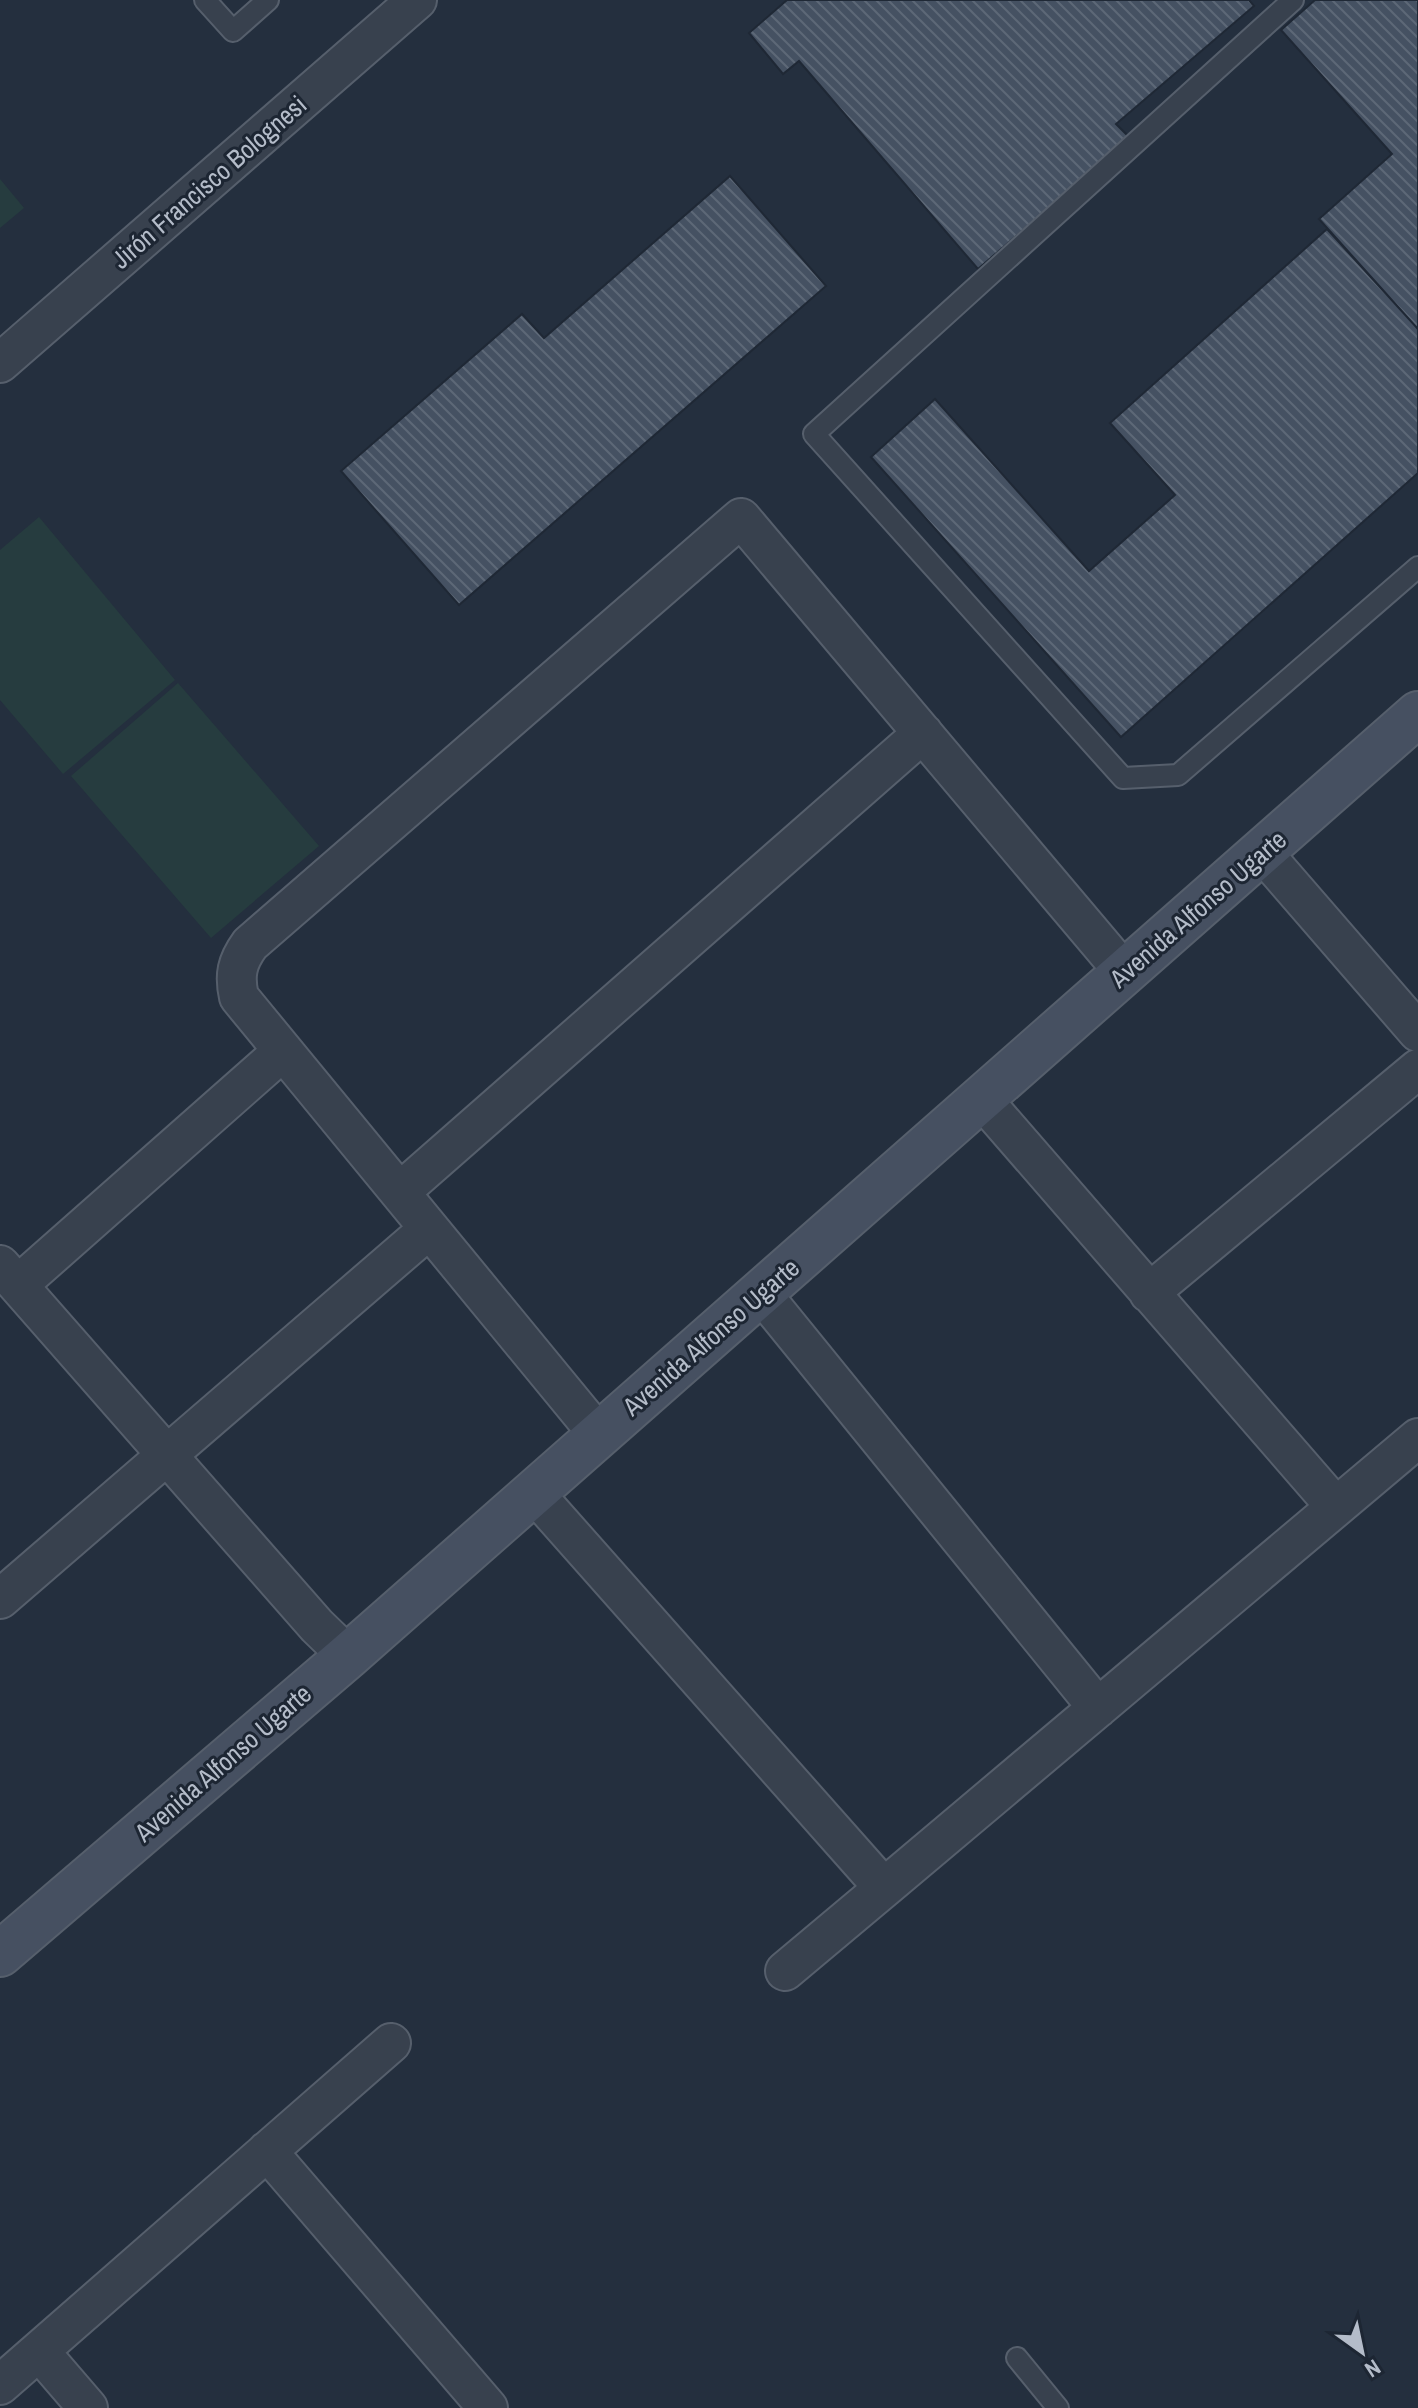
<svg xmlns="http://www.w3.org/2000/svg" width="1418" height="2408" font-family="'Archivo Narrow',sans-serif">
  <defs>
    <pattern id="building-back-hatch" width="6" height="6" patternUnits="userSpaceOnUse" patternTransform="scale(2)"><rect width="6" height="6" fill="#455162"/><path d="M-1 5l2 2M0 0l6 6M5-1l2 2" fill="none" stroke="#5d6877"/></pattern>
  </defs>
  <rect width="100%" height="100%" fill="#242f3e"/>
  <path fill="#263c3f" d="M 0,179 L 24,208 L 0,228 Z
    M 39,517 L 175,680 L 63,774 L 0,700 L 0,550 Z
    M 178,683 L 319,846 L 211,938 L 71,776 Z"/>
  <path fill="url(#building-back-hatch)" stroke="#1f2835" stroke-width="2" d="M 787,0 L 1249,0 L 1254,6 L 1116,124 L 1130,138 L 978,269 L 799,61 L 783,74 L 749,33 Z
    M 1315,0 L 1418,0 L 1418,329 L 1319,219 L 1392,154 L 1281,30 Z
    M 730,176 L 826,286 L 459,605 L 341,471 L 522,314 L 544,338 Z
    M 1327,229 L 1418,329 L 1418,473 L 1121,737 L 871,457 L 935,399 L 1089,571 L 1175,495 L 1110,423 Z"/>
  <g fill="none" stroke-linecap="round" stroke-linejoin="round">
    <g stroke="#565f6c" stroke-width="24">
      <path id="lane" d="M 205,0 L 233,31 L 268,0
        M 1293,0 L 814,434 L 1123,778 L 1178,775 L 1418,567
        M 1017,2358 L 1058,2408"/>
    </g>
    <g stroke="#565f6c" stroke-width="42">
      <path id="street" d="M 0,363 L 417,0
        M 1262,852 L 1418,1032
        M 981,1098 L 1336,1507
        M 400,1192 L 923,733
        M 0,1265 L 317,1626 L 348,1656
        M 18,1285 L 283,1051
        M 761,1293 L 1098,1708
        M 1149,1293 L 1418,1069
        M 599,1435 L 239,997 C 234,975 237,962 250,944 L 741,518 L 1125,973
        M 534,1493 L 884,1888 L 1418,1438
        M 0,1599 L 429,1229
        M 785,1971 L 884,1888
        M 267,2151 L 488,2408
        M 39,2351 L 88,2408
        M 0,2385 L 391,2043"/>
    </g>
    <g stroke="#565f6c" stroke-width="48">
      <path id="secondary" d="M 0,1954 L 348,1656 L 1418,714"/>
    </g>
    <use href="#lane" stroke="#38414e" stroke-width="20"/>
    <use href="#street" stroke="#38414e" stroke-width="38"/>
    <use href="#secondary" stroke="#465061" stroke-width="44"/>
  </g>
  <g text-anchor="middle" stroke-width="6" stroke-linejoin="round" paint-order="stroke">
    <g font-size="26" fill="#b4bcc9" stroke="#1d2633">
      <text transform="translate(209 182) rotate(-41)" y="9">Jirón Francisco Bolognesi</text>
      <text transform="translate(1198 909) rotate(-41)" y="9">Avenida Alfonso Ugarte</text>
      <text transform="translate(711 1337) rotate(-41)" y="9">Avenida Alfonso Ugarte</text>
      <text transform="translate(223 1763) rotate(-41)" y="9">Avenida Alfonso Ugarte</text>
    </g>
  </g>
  <g transform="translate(1362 2352) rotate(147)" stroke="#1d2633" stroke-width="6" paint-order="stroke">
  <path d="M0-6L14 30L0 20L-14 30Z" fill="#b4bcc9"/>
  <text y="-12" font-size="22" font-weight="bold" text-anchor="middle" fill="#b4bcc9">N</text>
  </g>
</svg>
